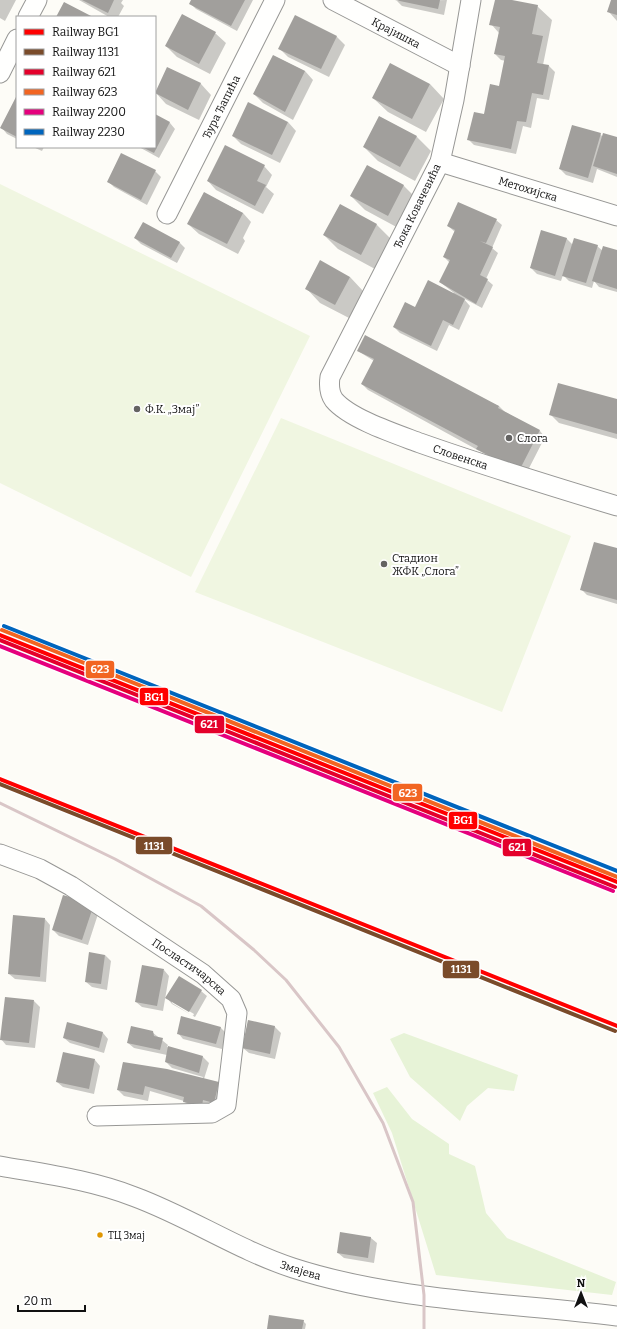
<svg xmlns="http://www.w3.org/2000/svg" width="617" height="1329" font-family="Bitter,serif">
  <rect width="100%" height="100%" fill="#fdfcf7"/>
  <path fill="#e7f3d7" d="M 404,1033 L 518,1075 L 514,1091 L 488,1088 L 467,1106 L 460,1121 L 410,1077 L 390,1039 Z
    M 387,1087 L 412,1119 L 449,1144 L 449,1154 L 475,1166 L 486,1213 L 507,1238 L 616,1282 L 612,1295 L 436,1275 L 392,1133 L 373,1093 Z"/>
  <path fill="#f0f6e1" d="M 0,184 L 310,336 L 191,577 L 0,483 Z
    M 281,418 L 571,536 L 502,712 L 195,592 Z"/>
  <path fill="#0003" fill-rule="evenodd" d="M 0,0 L 16,0 L 5,21 L 0,18 Z
    M 79,0 L 123,0 L 121,3 L 124,6 L 118,17 L 109,17 Z
    M 192,0 L 253,0 L 237,31 L 196,9 L 190,3 Z
    M 447,0 L 444,15 L 402,6 L 397,1 Z
    M 496,0 L 507,0 L 537,6 L 552,20 L 543,65 L 549,66 L 555,72 L 549,100 L 537,98 L 531,128 L 523,126 L 516,154 L 474,145 L 469,140 L 500,87 L 506,61 L 501,60 L 495,54 L 499,33 L 491,24 Z
    M 612,0 L 617,0 L 617,21 L 609,12 Z
    M 295,16 L 337,37 L 345,45 L 329,77 L 288,57 L 280,49 Z
    M 215,33 L 226,43 L 210,74 L 177,57 L 166,46 Z
    M 274,56 L 305,71 L 313,80 L 293,120 L 263,103 L 254,94 Z
    M 168,68 L 201,84 L 211,95 L 199,120 L 166,104 L 156,93 Z
    M 430,84 L 444,99 L 426,132 L 388,112 L 373,98 Z
    M 17,97 L 17,139 L 7,134 L 2,128 Z
    M 155,115 L 170,123 L 175,129 L 159,158 L 139,147 L 155,147 Z
    M 380,117 L 417,137 L 431,151 L 415,181 L 378,161 L 364,147 Z
    M 288,122 L 296,131 L 280,163 L 241,144 L 233,136 Z
    M 600,134 L 603,137 L 617,138 L 617,177 L 597,169 L 593,183 L 566,175 L 560,169 Z
    M 33,147 L 44,147 L 42,151 Z
    M 264,166 L 272,175 L 266,187 L 274,194 L 263,214 L 216,190 L 208,181 Z
    M 367,167 L 404,186 L 418,200 L 402,230 L 365,210 L 351,196 Z
    M 155,171 L 161,177 L 147,205 L 114,187 L 108,181 Z
    M 204,193 L 243,213 L 251,222 L 243,238 L 245,241 L 238,254 L 199,234 L 188,224 Z
    M 340,205 L 377,225 L 391,239 L 375,269 L 338,249 L 324,235 Z
    M 496,220 L 502,225 L 492,248 L 498,253 L 486,279 L 493,285 L 482,308 L 463,298 L 470,306 L 459,330 L 449,325 L 437,351 L 400,333 L 394,327 L 415,308 L 454,293 L 440,282 L 450,263 L 444,257 L 455,232 L 448,226 Z
    M 135,238 L 179,242 L 185,248 L 177,263 L 141,244 Z
    M 566,238 L 572,244 L 597,246 L 603,251 L 617,251 L 617,292 L 599,287 L 594,281 L 592,288 L 569,281 L 563,275 L 561,281 L 537,274 L 531,268 Z
    M 350,277 L 364,292 L 349,318 L 320,303 L 306,288 Z
    M 358,351 L 499,406 L 505,412 L 540,431 L 545,437 L 525,476 L 368,390 L 362,384 L 374,361 Z
    M 617,400 L 617,439 L 559,423 L 550,414 Z
    M 617,549 L 617,604 L 587,595 L 581,589 Z
    M 93,905 L 99,911 L 88,945 L 59,936 L 53,930 Z
    M 45,919 L 50,925 L 46,982 L 15,979 L 9,974 Z
    M 105,955 L 111,961 L 107,990 L 92,987 L 86,982 Z
    M 164,970 L 169,976 L 163,1011 L 142,1007 L 136,1002 Z
    M 201,991 L 207,996 L 195,1017 L 172,1004 L 167,998 ZM 172,1001 L 194,1014 L 193,1016 L 172,1003 Z
    M 34,1001 L 40,1007 L 35,1048 L 6,1045 L 1,1039 Z
    M 248,1022 L 275,1027 L 281,1033 L 275,1059 L 249,1053 L 243,1048 Z
    M 221,1028 L 226,1033 L 222,1049 L 183,1039 L 178,1033 Z
    M 152,1032 L 168,1045 L 167,1047 L 203,1057 L 209,1063 L 204,1079 L 219,1083 L 225,1089 L 220,1108 L 190,1107 L 184,1101 L 150,1091 L 148,1101 L 124,1096 L 118,1090 L 123,1063 L 202,1079 L 203,1077 L 172,1068 L 166,1062 L 167,1055 L 134,1048 L 128,1043 Z
    M 103,1033 L 108,1039 L 104,1053 L 70,1043 L 64,1038 Z
    M 95,1060 L 100,1066 L 94,1094 L 63,1087 L 57,1082 Z
    M 341,1233 L 371,1238 L 377,1243 L 374,1263 L 344,1258 L 338,1253 Z
    M 303,1321 L 306,1324 L 305,1329 L 268,1329 Z"/>
  <path fill="#a19f9c" d="M 82,0 L 114,0 L 108,13 Z
    M 191,0 L 245,0 L 231,26 L 189,4 Z
    M 395,0 L 440,0 L 438,9 Z
    M 495,0 L 512,0 L 538,5 L 532,34 L 543,36 L 537,63 L 549,65 L 543,95 L 532,93 L 526,122 L 517,121 L 511,149 L 467,140 L 474,112 L 484,114 L 490,84 L 499,86 L 505,56 L 494,54 L 500,27 L 489,25 Z
    M 611,0 L 617,0 L 617,15 L 607,12 Z
    M 64,2 L 93,17 L 56,17 Z
    M 182,14 L 216,32 L 199,64 L 165,46 Z
    M 295,15 L 337,36 L 321,69 L 278,49 Z
    M 273,55 L 305,71 L 285,112 L 253,94 Z
    M 390,63 L 430,84 L 412,119 L 372,98 Z
    M 167,67 L 201,83 L 188,110 L 155,93 Z
    M 17,95 L 17,137 L 0,128 Z
    M 248,102 L 288,122 L 272,155 L 232,136 Z
    M 155,114 L 170,122 L 154,153 L 142,147 L 155,147 Z
    M 379,116 L 417,136 L 400,167 L 363,147 Z
    M 572,125 L 601,133 L 588,178 L 559,169 Z
    M 603,133 L 617,137 L 617,174 L 593,166 Z
    M 225,145 L 265,165 L 257,181 L 266,185 L 255,206 L 207,181 Z
    M 121,153 L 156,170 L 141,200 L 107,182 Z
    M 367,165 L 404,185 L 388,216 L 350,196 Z
    M 204,192 L 243,213 L 227,244 L 187,224 Z
    M 458,202 L 497,219 L 486,243 L 480,241 L 493,247 L 480,275 L 488,279 L 476,304 L 439,282 L 450,260 L 443,257 L 455,230 L 447,226 Z
    M 340,204 L 377,224 L 361,255 L 323,235 Z
    M 143,222 L 180,242 L 171,258 L 134,238 Z
    M 541,230 L 567,238 L 555,276 L 530,268 Z
    M 574,238 L 598,245 L 586,283 L 562,276 Z
    M 603,246 L 617,250 L 617,289 L 592,281 Z
    M 320,260 L 350,277 L 335,305 L 305,289 Z
    M 428,280 L 465,299 L 453,325 L 443,320 L 431,346 L 393,327 L 405,302 L 415,307 Z
    M 365,335 L 499,406 L 498,408 L 540,430 L 519,471 L 476,449 L 478,446 L 361,384 L 374,359 L 357,351 Z
    M 558,383 L 617,399 L 617,434 L 549,415 Z
    M 594,542 L 617,548 L 617,600 L 580,590 Z
    M 63,895 L 94,904 L 82,940 L 52,930 Z
    M 13,915 L 45,918 L 40,977 L 8,974 Z
    M 89,952 L 105,955 L 101,984 L 85,982 Z
    M 142,965 L 164,969 L 157,1006 L 135,1002 Z
    M 179,976 L 202,990 L 189,1012 L 165,998 Z
    M 5,997 L 34,1000 L 29,1043 L 0,1040 Z
    M 181,1016 L 221,1027 L 216,1044 L 177,1034 Z
    M 248,1020 L 275,1026 L 270,1054 L 242,1048 Z
    M 67,1022 L 103,1032 L 99,1048 L 63,1038 Z
    M 131,1026 L 153,1031 L 154,1036 L 163,1038 L 160,1050 L 127,1043 Z
    M 168,1046 L 203,1056 L 199,1073 L 165,1062 Z
    M 63,1052 L 95,1059 L 89,1089 L 56,1082 Z
    M 123,1062 L 167,1069 L 219,1082 L 214,1103 L 203,1100 L 202,1106 L 183,1102 L 184,1097 L 145,1086 L 143,1095 L 117,1090 Z
    M 340,1232 L 371,1237 L 368,1258 L 337,1253 Z
    M 269,1315 L 304,1320 L 302,1329 L 267,1329 Z"/>
  <g fill="none" stroke-linecap="round" stroke-linejoin="round">
    <g stroke="#979795" stroke-width="21">
      <g id="street">
        <path id="s1" d="M 333,0 L 460,66"/>
        <path id="s2" d="M 471,0 L 454,100 L 440,162 L 330,377 C 329,384 329,393 334,400 C 350,419 396,434 420,443 C 485,466 551,486 617,506"/>
        <path d="M 28,17 L 37,0"/>
        <path d="M 0,73 L 17,39"/>
        <path id="s3" d="M 440,162 L 617,216"/>
        <path id="s4" d="M 167,214 L 275,0"/>
        <path id="s5" d="M 0,854 L 40,869 L 71,886 L 203,974 L 231,999 L 237,1013 L 226,1105 L 212,1113 L 97,1116"/>
        <path id="s6" d="M 0,1166 C 45,1174 92,1180 135,1197 C 189,1217 238,1250 293,1268 C 395,1301 511,1303 617,1316"/>
      </g>
    </g>
    <use href="#street" stroke="#fffffe" stroke-width="19"/>
    <path stroke="#d9c6c7" stroke-width="3" d="M 0,803 L 115,859 L 201,906 L 254,950 L 286,980 L 339,1047 L 383,1123 L 413,1202 L 424,1295 L 424,1329"/>
    <g stroke="#fff" stroke-width="7">
      <path id="rail-1" d="M 0,635 L 617,882
        M 0,779 L 617,1026"/>
    </g>
    <g stroke="#fff" stroke-width="7">
      <path id="rail-2" d="M 0,784 L 615,1031"/>
    </g>
    <g stroke="#fff" stroke-width="7">
      <path id="rail-3" d="M 0,640 L 615,887"/>
    </g>
    <g stroke="#fff" stroke-width="7">
      <path id="rail-4" d="M 2,630 L 617,877"/>
    </g>
    <g stroke="#fff" stroke-width="7">
      <path id="rail-5" d="M 0,646 L 613,891"/>
    </g>
    <g stroke="#fff" stroke-width="7">
      <path id="rail-6" d="M 4,626 L 617,871"/>
    </g>
    <use href="#rail-1" stroke="#f00" stroke-width="4"/>
    <use href="#rail-2" stroke="#7a4b2a" stroke-width="4"/>
    <use href="#rail-3" stroke="#e4002b" stroke-width="4"/>
    <use href="#rail-4" stroke="#f26522" stroke-width="4"/>
    <use href="#rail-5" stroke="#e5007d" stroke-width="4"/>
    <use href="#rail-6" stroke="#0065bd" stroke-width="4"/>
  </g>
  <g fill="#646362" stroke="#fff" stroke-width="1.5">
    <circle cx="137" cy="409" r="4"/>
    <circle cx="509" cy="438" r="4"/>
    <circle cx="384" cy="564" r="4"/>
  </g>
  <circle fill="#e09702" stroke="#fff" stroke-width="1.5" cx="100" cy="1235" r="3.5"/>
  <g text-anchor="middle" stroke-width="4" stroke-linejoin="round" paint-order="stroke">
    <g font-size="10" fill="#111" stroke="#fff" text-anchor="start">
      <text x="108" y="1239">ТЦ Змај</text>
    </g>
    <g font-size="11" fill="#111" stroke="#fff">
      <text dy="4" stroke="none"><textPath href="#s1" startOffset="71">Крајишка</textPath></text>
      <text dy="4" stroke="none"><textPath href="#s4" startOffset="120">Ђура Ђапића</textPath></text>
      <text dy="4" stroke="none"><textPath href="#s3" startOffset="92">Метохијска</textPath></text>
      <text transform="translate(417 206) rotate(-64)" y="4">Ђока Ковачевића</text>
      <text dy="4" stroke="none"><textPath href="#s2" startOffset="570">Словенска</textPath></text>
      <text dy="4" stroke="none"><textPath href="#s5" startOffset="221">Посластичарска</textPath></text>
      <text dy="4" stroke="none"><textPath href="#s6" startOffset="320">Змајева</textPath></text>
    </g>
    <g font-size="11" fill="#111" stroke="#fff" text-anchor="start">
      <text x="145" y="413">Ф.К. „Змај”</text>
      <text x="517" y="442">Слога</text>
      <text x="392" y="562">Стадион<tspan x="392" dy="13">ЖФК „Слога”</tspan></text>
    </g>
  </g>
  <g stroke="#fff" stroke-width="1.5">
    <rect x="85" y="660" width="30" height="19" rx="4" fill="#f26522"/>
    <rect x="139" y="687" width="30" height="19" rx="4" fill="#f00"/>
    <rect x="194" y="715" width="31" height="19" rx="4" fill="#e4002b"/>
    <rect x="392" y="783" width="31" height="19" rx="4" fill="#f26522"/>
    <rect x="448" y="811" width="30" height="19" rx="4" fill="#f00"/>
    <rect x="135" y="836" width="38" height="19" rx="4" fill="#7a4b2a"/>
    <rect x="502" y="838" width="30" height="19" rx="4" fill="#e4002b"/>
    <rect x="442" y="960" width="38" height="19" rx="4" fill="#7a4b2a"/>
  </g>
  <g font-size="11" text-anchor="middle" font-weight="bold" fill="#fff">
    <text x="100" y="673">623</text>
    <text x="154" y="701">BG1</text>
    <text x="209" y="728">621</text>
    <text x="408" y="797">623</text>
    <text x="463" y="824">BG1</text>
    <text x="154" y="850">1131</text>
    <text x="517" y="851">621</text>
    <text x="461" y="973">1131</text>
  </g>
  <rect x="16" y="16" width="140" height="132" fill="#ffffff" stroke="#a0a0a0"/>
  <rect x="24" y="29" width="20" height="6" fill="#ff0000" stroke="#a0a0a0"/>
  <text x="52" y="36" font-size="12" fill="#111111">Railway BG1</text>
  <rect x="24" y="49" width="20" height="6" fill="#7a4b2a" stroke="#a0a0a0"/>
  <text x="52" y="56" font-size="12" fill="#111111">Railway 1131</text>
  <rect x="24" y="69" width="20" height="6" fill="#e4002b" stroke="#a0a0a0"/>
  <text x="52" y="76" font-size="12" fill="#111111">Railway 621</text>
  <rect x="24" y="89" width="20" height="6" fill="#f26522" stroke="#a0a0a0"/>
  <text x="52" y="96" font-size="12" fill="#111111">Railway 623</text>
  <rect x="24" y="109" width="20" height="6" fill="#e5007d" stroke="#a0a0a0"/>
  <text x="52" y="116" font-size="12" fill="#111111">Railway 2200</text>
  <rect x="24" y="129" width="20" height="6" fill="#0065bd" stroke="#a0a0a0"/>
  <text x="52" y="136" font-size="12" fill="#111111">Railway 2230</text>
  <g transform="translate(581 1293)" stroke="#ffffff" stroke-width="3" paint-order="stroke">
  <path d="M0-3L7 15L0 10L-7 15Z" fill="#111111"/>
  <text y="-6" font-size="11" font-weight="bold" text-anchor="middle" fill="#111111">N</text>
  </g>
  <path d="M18 1305v6h67v-6" fill="none" stroke="#111111" stroke-width="2"/>
  <text x="24" y="1305" font-size="12" fill="#111111" stroke="#ffffff" stroke-width="3" paint-order="stroke">20 m</text>
</svg>
